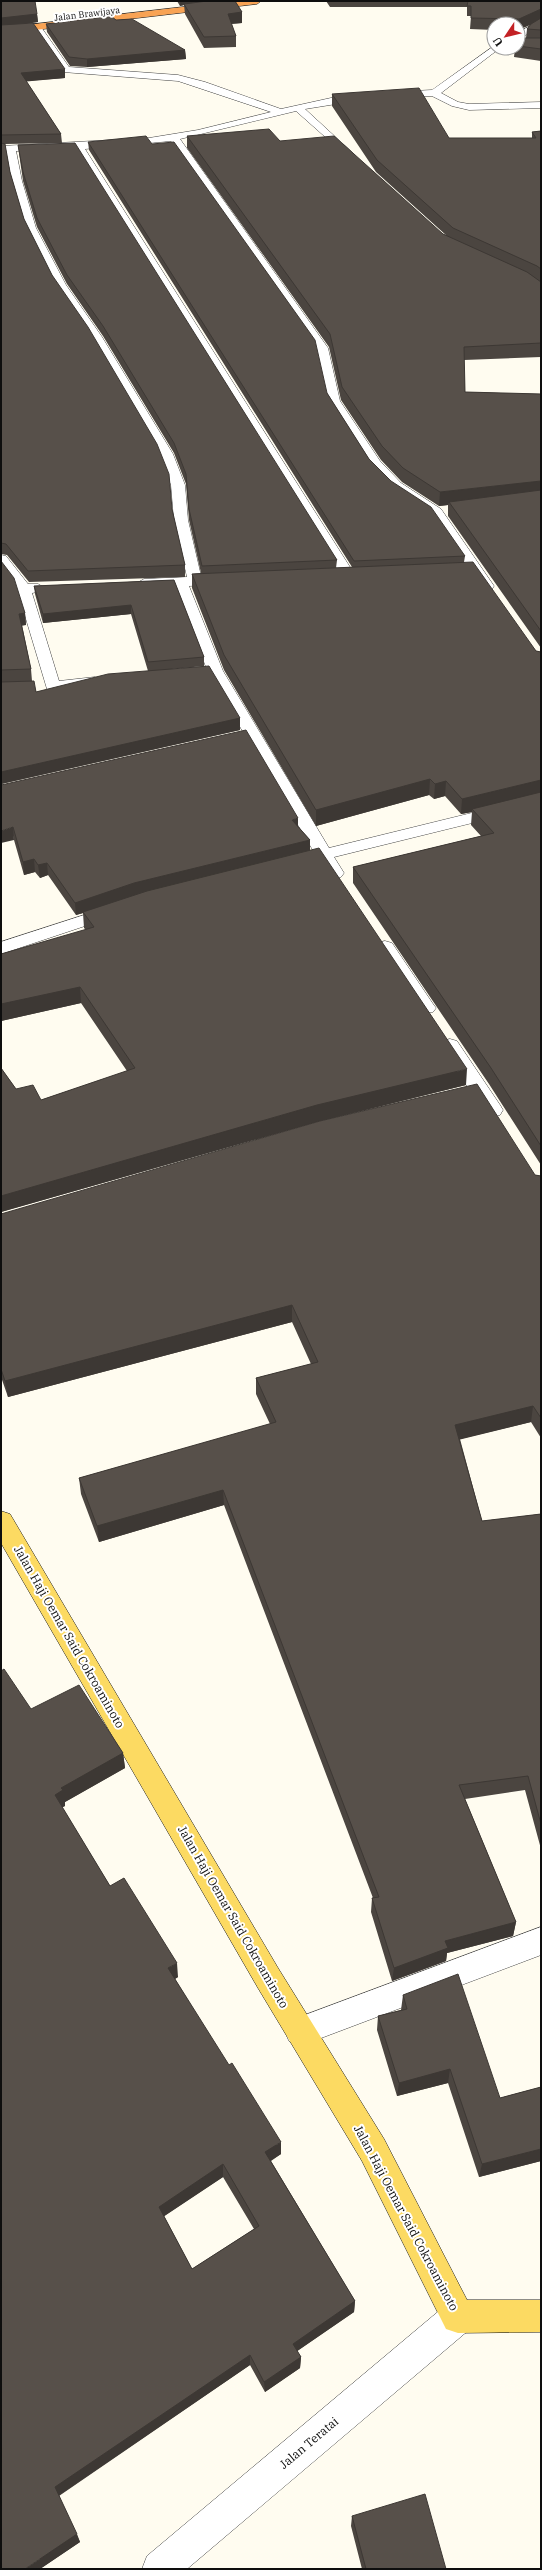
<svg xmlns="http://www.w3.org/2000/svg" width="542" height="2570" font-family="'IBM Plex Serif',serif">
  <rect width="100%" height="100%" fill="#fffcf0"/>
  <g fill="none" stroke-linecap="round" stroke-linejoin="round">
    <g stroke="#414141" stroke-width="1">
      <path id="minor" d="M 541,21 L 541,27 L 518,39 L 518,32 Z
        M 33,24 L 39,24 L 69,67 L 178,75 L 205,82 L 281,109 L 340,96 L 361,94 L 366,97 L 361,100 L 305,109 L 354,154 L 355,156 L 350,159 L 296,111 L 180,139 L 328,348 L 340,401 L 380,461 L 401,483 L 441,509 L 494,586 L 492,589 L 482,589 L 431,515 L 391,489 L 370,467 L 328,401 L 316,348 L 171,141 L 85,149 L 355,575 L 353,578 L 348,579 L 341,575 L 75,149 L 16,151 L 22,181 L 36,228 L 66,285 L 102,337 L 173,454 L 185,485 L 188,520 L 201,576 L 222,576 L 229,580 L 222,584 L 189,586 L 223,671 L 329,848 L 541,796 L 541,806 L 334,857 L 344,873 L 341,877 L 329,877 L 319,861 L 309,863 L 303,862 L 300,858 L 303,854 L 314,852 L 210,676 L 183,678 L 175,673 L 183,668 L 206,667 L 175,586 L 144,587 L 137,583 L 144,579 L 187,577 L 174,520 L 171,485 L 159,454 L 90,337 L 54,285 L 26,228 L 12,181 L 6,152 L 1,152 L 1,146 L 149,138 L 198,130 L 271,112 L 178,81 L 63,72 L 32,26 Z
        M 494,46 L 494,48 L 500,48 L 441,93 L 458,102 L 469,104 L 541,102 L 541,108 L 469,110 L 452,106 L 432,96 L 393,98 L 388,95 L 393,92 L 432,90 Z
        M 1,555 L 6,556 L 28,584 L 38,584 L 45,588 L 43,591 L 32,593 L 59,681 L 95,677 L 103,682 L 101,685 L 47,689 L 17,589 L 1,569 Z
        M 112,906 L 118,907 L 121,911 L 118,915 L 1,954 L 1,942 Z
        M 385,941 L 392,943 L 433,1004 L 436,1008 L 433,1012 L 419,1012 L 376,947 L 378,943 Z
        M 450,1039 L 457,1041 L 500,1105 L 503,1110 L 500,1115 L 493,1117 L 486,1115 L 440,1045 L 443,1041 Z
        M 541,1927 L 541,1955 L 300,2046 L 289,2041 L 285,2031 L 289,2021 Z
        M 458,2301 L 470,2305 L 474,2317 L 470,2329 L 187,2569 L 142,2569 L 147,2556 L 446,2305 Z"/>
    </g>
    <g stroke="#1f1f1f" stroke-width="1">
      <path id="major" d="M 1,1511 L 10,1514 L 278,1968 L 384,2139 L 467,2300 L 541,2300 L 541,2332 L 458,2333 L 446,2329 L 362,2161 L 258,1988 L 1,1543 Z"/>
    </g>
    <g stroke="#1f1f1f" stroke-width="1">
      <path id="highway" d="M 235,1 L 261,1 L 257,4 L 1,34 L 1,28 Z"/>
    </g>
    <use href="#minor" fill="#fff" fill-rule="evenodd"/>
    <use href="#major" fill="#fcda62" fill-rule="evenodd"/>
    <use href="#highway" fill="#f8a354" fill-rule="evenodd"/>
  </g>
  <path fill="#4b4540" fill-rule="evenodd" d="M 1,1 L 37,14 L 38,22 L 26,24 L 65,78 L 26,81 L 61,134 L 62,143 L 5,144 L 10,172 L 24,219 L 52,275 L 172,509 L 185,565 L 185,577 L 29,582 L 7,555 L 1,554 Z
    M 177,1 L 235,1 L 242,12 L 242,23 L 231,24 L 236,36 L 236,47 L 204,48 L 185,14 L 184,5 L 180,6 Z
    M 326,1 L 541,1 L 541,61 L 514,57 L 515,48 L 518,48 L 518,46 L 526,38 L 527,29 L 530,25 L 518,30 L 518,24 L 494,24 L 494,30 L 470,29 L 471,16 L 467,16 L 467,7 L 330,7 Z
    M 116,20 L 185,50 L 186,59 L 87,67 L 70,66 L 47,32 L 46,24 Z
    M 332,94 L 449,138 L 532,138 L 532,132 L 541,131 L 541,357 L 464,360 L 465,392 L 541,394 L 541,648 L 448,516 L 448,505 L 439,506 L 402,482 L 381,460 L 341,400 L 329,347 L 187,148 L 187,136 L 280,141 L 447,236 L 376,172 L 332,106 Z
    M 88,142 L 327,393 L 369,459 L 465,556 L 464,562 L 536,651 L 541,652 L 541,1165 L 489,1084 L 353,883 L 353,867 L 481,836 L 471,825 L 472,812 L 461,814 L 445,796 L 434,799 L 429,795 L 316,826 L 224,670 L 192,588 L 192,574 L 201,573 L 189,520 L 186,484 L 174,453 L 103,336 L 67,284 L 37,227 L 23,181 L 19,153 L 18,145 L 337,560 L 336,568 L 352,567 L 89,150 Z
    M 1,561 L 25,613 L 26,625 L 22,625 L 31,669 L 32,681 L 36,692 L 148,671 L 131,614 L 43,623 L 35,594 L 34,586 L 174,580 L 204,657 L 204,666 L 172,669 L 240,718 L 240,730 L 1,784 Z
    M 1,785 L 298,826 L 310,840 L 310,850 L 466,1085 L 317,1122 L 1,1212 L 1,1068 L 16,1089 L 41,1100 L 127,1071 L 81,1003 L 1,1021 L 1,954 L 86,930 L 84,928 L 83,913 L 76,915 L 48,875 L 40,878 L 35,872 L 24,875 L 14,840 Z
    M 535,1175 L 541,1176 L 541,1438 L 531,1422 L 460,1439 L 482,1521 L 541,1514 L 541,1849 L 525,1790 L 465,1799 L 516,1922 L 513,1936 L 447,1953 L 446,1961 L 392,1981 L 371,1912 L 372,1898 L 373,1898 L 224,1505 L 99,1542 L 81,1494 L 79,1478 L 270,1424 L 256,1394 L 256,1378 L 311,1364 L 292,1322 L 8,1397 L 1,1377 L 1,1214 Z
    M 31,1709 L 123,1753 L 125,1768 L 65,1802 L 65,1806 L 62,1807 L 110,1886 L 178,1977 L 175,1979 L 281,2154 L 271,2161 L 355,2301 L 354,2312 L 297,2351 L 301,2357 L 300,2368 L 265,2392 L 250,2365 L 59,2496 L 80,2542 L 40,2569 ZM 223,2177 L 254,2229 L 192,2269 L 164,2216 Z
    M 403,1995 L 500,2098 L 541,2087 L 541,2161 L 479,2177 L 448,2083 L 397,2096 L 377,2030 L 378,2016 L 401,2010 Z
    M 352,2516 L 446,2569 L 362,2569 L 351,2526 Z"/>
  <path fill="#3d3834" d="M 180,1 L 222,1 L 184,4 L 184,5 L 180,6 Z
    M 541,9 L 541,20 L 518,30 L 519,19 Z
    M 242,12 L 242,23 L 228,24 L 228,14 Z
    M 37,14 L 38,22 L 1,26 L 1,18 Z
    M 185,50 L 186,59 L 87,67 L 87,59 Z
    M 65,69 L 65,78 L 21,82 L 21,73 Z
    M 541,481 L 541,495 L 449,502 L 448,505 L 439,506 L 440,492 Z
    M 131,605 L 131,614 L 43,623 L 43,614 Z
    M 25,613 L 26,625 L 21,626 L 19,614 Z
    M 240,718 L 240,730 L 1,784 L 1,772 Z
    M 430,779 L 429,795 L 316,826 L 316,810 Z
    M 541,780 L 541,795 L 472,809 L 472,812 L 461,814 L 462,799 Z
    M 446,781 L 445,796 L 434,799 L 435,784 Z
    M 298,818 L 298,831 L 292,820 Z
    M 13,827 L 14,840 L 1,843 L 1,831 Z
    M 310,840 L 310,852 L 83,912 L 83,913 L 76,915 L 75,903 L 134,883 Z
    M 34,859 L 35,872 L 24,875 L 23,862 Z
    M 47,863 L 48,875 L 40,878 L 38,865 Z
    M 80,987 L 81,1003 L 1,1021 L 1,1004 Z
    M 467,1069 L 466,1085 L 317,1122 L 1,1212 L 1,1196 L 317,1105 Z
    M 292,1305 L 292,1322 L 8,1397 L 5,1381 Z
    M 533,1406 L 531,1422 L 454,1441 L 455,1425 Z
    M 223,1490 L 224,1505 L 99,1542 L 97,1526 Z
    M 123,1753 L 125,1768 L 65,1802 L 65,1806 L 57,1810 L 55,1795 L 61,1788 Z
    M 516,1922 L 513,1936 L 447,1953 L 446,1961 L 392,1981 L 394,1968 L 445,1941 Z
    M 177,1963 L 178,1977 L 170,1982 L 168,1968 Z
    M 450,2069 L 448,2083 L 397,2096 L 399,2083 Z
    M 281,2142 L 281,2154 L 265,2164 L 265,2152 Z
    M 541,2149 L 541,2161 L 479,2177 L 482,2164 Z
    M 223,2164 L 223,2177 L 160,2219 L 159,2207 Z
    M 355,2301 L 354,2312 L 293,2354 L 293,2344 Z
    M 250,2355 L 250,2365 L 58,2496 L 55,2487 Z
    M 301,2357 L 300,2368 L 265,2392 L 264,2382 Z
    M 77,2534 L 80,2542 L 40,2569 L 25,2569 Z"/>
  <path fill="#57504a" stroke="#3d3834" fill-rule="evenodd" d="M 1,1 L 35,1 L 37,14 L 1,18 Z
    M 207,1 L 235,1 L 242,12 L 228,14 L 236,36 L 204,37 L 184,4 Z
    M 468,1 L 541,1 L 541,9 L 519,19 L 471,18 L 471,6 L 467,6 Z
    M 111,16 L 116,20 L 132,19 L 185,50 L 87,59 L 69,57 L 46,24 Z
    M 541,18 L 541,30 L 527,29 L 531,24 Z
    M 33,23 L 65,69 L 21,73 L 61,134 L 1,135 L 1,25 Z
    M 521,38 L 541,38 L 541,49 L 518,46 L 518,42 Z
    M 419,88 L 449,138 L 536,138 L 532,132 L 541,131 L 541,269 L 537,266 L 453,228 L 377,160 L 332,94 Z
    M 269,129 L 280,141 L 334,136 L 443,234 L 527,272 L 541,282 L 541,343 L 464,347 L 465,392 L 541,394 L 541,481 L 440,492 L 403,468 L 382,446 L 342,387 L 330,334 L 187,136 Z
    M 146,136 L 152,144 L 174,142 L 315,340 L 327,393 L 369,459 L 391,481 L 431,507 L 465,556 L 354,561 L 88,142 Z
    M 1,143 L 5,144 L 10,172 L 24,219 L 52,275 L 88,327 L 157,444 L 169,474 L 172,509 L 185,565 L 28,571 L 6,544 L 1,543 Z
    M 75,143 L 337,560 L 202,566 L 189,509 L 186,474 L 174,443 L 103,326 L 67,275 L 37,218 L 23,172 L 18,145 Z
    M 541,490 L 541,631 L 449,502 Z
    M 1,561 L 14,578 L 25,613 L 19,614 L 31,669 L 1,670 Z
    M 473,562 L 536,651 L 541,652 L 541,780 L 462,799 L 446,781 L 435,784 L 430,779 L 316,810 L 224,655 L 192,574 Z
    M 174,580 L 204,657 L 148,662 L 131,605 L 43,614 L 34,586 Z
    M 209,666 L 240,718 L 1,772 L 1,682 L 34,681 L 36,692 L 108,674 Z
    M 246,730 L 298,818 L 292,820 L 310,840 L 134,883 L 75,903 L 47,863 L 38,865 L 34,859 L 23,862 L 13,827 L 1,831 L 1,785 Z
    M 541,792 L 541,1146 L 491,1068 L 353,867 L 494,833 L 472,809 Z
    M 319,848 L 467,1069 L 317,1105 L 1,1196 L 1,1068 L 16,1089 L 33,1085 L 41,1100 L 135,1068 L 80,987 L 1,1004 L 1,954 L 94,927 L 83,912 L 147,891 Z
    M 477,1084 L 535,1175 L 541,1176 L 541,1418 L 533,1406 L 455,1425 L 482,1521 L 541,1514 L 541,1824 L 528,1776 L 459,1785 L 516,1922 L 445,1941 L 448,1948 L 394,1968 L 372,1898 L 379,1897 L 223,1490 L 97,1526 L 79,1478 L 276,1422 L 256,1378 L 318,1362 L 292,1305 L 5,1381 L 1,1369 L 1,1214 L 320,1121 Z
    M 4,1669 L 31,1709 L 79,1685 L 123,1753 L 61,1788 L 63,1790 L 55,1795 L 110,1886 L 124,1878 L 177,1963 L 168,1968 L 229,2065 L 232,2063 L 281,2142 L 265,2152 L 355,2301 L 293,2344 L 301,2357 L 264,2382 L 250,2355 L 55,2487 L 77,2534 L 25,2569 L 1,2569 L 1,1671 ZM 223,2164 L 259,2226 L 192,2269 L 159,2207 Z
    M 458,1974 L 500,2098 L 541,2087 L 541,2149 L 482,2164 L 450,2069 L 399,2083 L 378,2016 L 407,2009 L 403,1995 Z
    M 425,2494 L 446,2569 L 366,2569 L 352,2516 Z"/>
  <g text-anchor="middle" stroke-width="4" stroke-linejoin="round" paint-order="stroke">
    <g font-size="9" fill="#0e0e0e" stroke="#fff">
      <text transform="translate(87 14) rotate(-7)" y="3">Jalan Brawijaya</text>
    </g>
    <g font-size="12" fill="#0e0e0e" stroke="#fff">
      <text transform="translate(69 1637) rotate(60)" y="4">Jalan Haji Oemar Said Cokroaminoto</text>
      <text transform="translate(233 1917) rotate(60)" y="4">Jalan Haji Oemar Said Cokroaminoto</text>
      <text transform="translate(406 2218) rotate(62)" y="4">Jalan Haji Oemar Said Cokroaminoto</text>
      <text transform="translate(309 2443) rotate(-40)" y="4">Jalan Teratai</text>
    </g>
  </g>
  <rect width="542" height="2570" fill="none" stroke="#0e0e0e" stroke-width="4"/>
  <g transform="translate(506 36) rotate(235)"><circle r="19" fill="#ffffff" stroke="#9f9f9f"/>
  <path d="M0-3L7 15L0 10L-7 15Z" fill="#c32125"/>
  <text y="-6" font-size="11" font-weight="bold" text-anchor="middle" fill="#0e0e0e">U</text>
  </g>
</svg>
